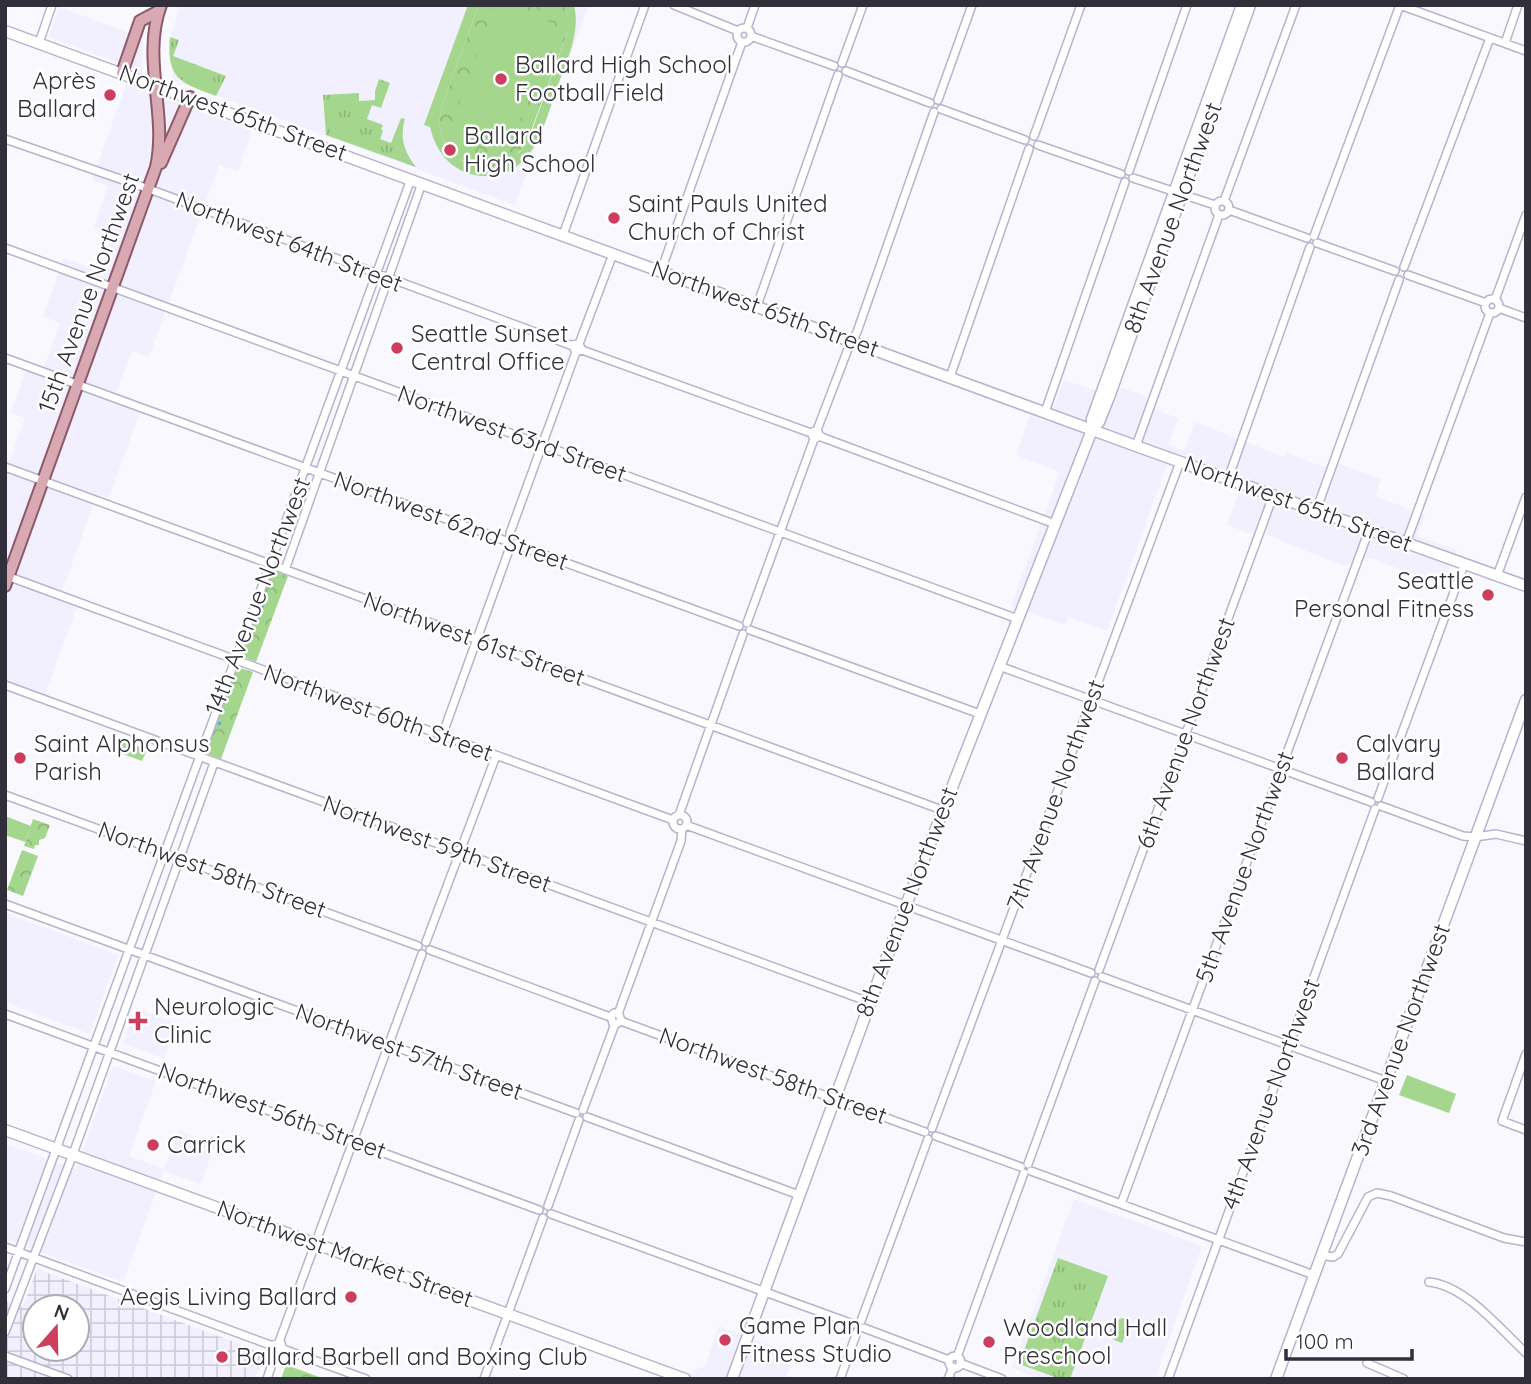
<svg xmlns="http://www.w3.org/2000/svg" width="1531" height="1384" font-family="Quicksand,sans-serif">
  <defs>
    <pattern id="industrial-grid" width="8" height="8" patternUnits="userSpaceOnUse" patternTransform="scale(1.75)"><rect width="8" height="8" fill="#f2f0ff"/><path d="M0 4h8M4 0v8" fill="none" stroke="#d0cedb"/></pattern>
    <pattern id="grass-tufts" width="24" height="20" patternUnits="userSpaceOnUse" patternTransform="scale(1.75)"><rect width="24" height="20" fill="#a4d68d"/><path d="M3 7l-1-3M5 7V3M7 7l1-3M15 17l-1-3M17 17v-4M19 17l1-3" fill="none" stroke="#8eb87a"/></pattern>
    <pattern id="forest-crowns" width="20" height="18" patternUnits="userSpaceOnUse" patternTransform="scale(1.75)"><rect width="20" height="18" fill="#a4d68d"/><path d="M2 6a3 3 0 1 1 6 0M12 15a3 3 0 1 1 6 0" fill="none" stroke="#8eb87a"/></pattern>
  </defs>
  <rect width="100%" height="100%" fill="#f9f8fe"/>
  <path fill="#f2f0ff" d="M 181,5 L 589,5 L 515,205 L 173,80 L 171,34 Z
    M 59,7 L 142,37 L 143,91 L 252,130 L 238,171 L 219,165 L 149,357 L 132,351 L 113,402 L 140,412 L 109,498 L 97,494 L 62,592 L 80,599 L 45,694 L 5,680 L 5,459 L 10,460 L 25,418 L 11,413 L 29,361 L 44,367 L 60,323 L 43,316 L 64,258 L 100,271 L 113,234 L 94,227 L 108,186 L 92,180 L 132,68 L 49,37 Z
    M 1064,380 L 1091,389 L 1123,388 L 1144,396 L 1156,410 L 1178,418 L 1168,445 L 1184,451 L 1195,422 L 1284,457 L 1287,453 L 1324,467 L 1340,464 L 1381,479 L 1375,496 L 1425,515 L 1417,536 L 1457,550 L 1444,586 L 1370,558 L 1343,566 L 1268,535 L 1248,533 L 1227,525 L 1239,492 L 1167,465 L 1107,631 L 1068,617 L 1065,625 L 1011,606 L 1060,472 L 1016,455 L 1030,415 L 1048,422 Z
    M 5,913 L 118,955 L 90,1034 L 5,1002 Z
    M 136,1008 L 177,1023 L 164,1059 L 123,1043 Z
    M 113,1066 L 156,1081 L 129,1156 L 164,1169 L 179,1130 L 215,1144 L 201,1184 L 164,1171 L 123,1282 L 5,1239 L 5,1144 L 76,1169 Z
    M 1074,1199 L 1202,1246 L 1155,1379 L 1040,1379 L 1012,1368 Z
    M 719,1326 L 795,1354 L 786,1379 L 674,1379 L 705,1366 Z"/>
  <path fill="url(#industrial-grid)" fill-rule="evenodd" d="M 37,1269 L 264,1353 L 255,1379 L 5,1379 L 5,1301 L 23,1307 ZM 35,1307 L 77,1307 L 77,1349 L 35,1349 Z"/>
  <path fill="url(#grass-tufts)" d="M 170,37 L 179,40 L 173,56 L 226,76 L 216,96 C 181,83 166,79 170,37 Z
    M 379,79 L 390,83 L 381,108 L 372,105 L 367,119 L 383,125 L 381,129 L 383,131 L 380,139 L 391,143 L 401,118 L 405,119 C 399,138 405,153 416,167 L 326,135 L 323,95 L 359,93 L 359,101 L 375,100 L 375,91 Z
    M 116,738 L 147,750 L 142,761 L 115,751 Z
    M 1058,1258 L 1108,1276 L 1070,1379 L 1060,1379 L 1019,1364 Z"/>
  <path fill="url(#forest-crowns)" d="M 479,5 L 565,5 L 568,16 L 568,31 L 526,144 L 513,159 L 490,168 L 470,165 L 454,156 L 443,140 L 439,123 L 442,105 Z
    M 275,571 L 288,576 L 256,662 L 244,657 L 241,652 L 269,575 Z
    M 240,668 L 253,672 L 221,759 L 208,754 L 206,749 L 234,671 Z
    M 33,819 L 50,825 L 45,838 L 39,840 L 39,845 L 35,845 L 34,849 L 24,846 Z
    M 22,850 L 38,856 L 23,896 L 7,890 Z
    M 1122,1318 L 1131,1322 L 1122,1343 L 1114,1340 L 1110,1332 L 1114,1322 Z
    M 286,1365 L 325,1379 L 281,1379 Z"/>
  <path fill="#a4d68d" d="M 468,5 L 479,5 L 442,105 L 439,123 L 443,140 L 448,149 L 462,161 L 470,165 L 490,168 L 502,165 L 520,152 L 530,136 L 568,31 L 568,16 L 565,5 L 574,5 C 581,34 566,61 557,88 C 545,120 538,163 501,174 C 489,177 476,177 465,172 C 445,164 435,147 430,127 L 424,125 Z
    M 495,5 L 502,5 L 555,24 L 507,155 L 448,134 Z
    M 5,816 L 31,826 L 25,842 L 5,835 Z
    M 1407,1075 L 1456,1094 L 1449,1113 L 1399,1095 Z"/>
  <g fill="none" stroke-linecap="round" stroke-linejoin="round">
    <path stroke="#4fade6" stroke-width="2.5" d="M 258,618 L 263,605
      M 253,632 L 253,631
      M 224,711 L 224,710
      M 219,724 L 220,723"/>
    <g stroke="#b7b3ce" stroke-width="10">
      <path id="street" d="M 674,5 L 738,31
        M 747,28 L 755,5
        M737 35a7 7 0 1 1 14 0a7 7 0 1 1-14 0Z
        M 751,36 L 834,66
        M 39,43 L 52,5
        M 1505,43 L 1518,5
        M 842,63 L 863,5
        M 846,71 L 930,103
        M 938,100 L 972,5
        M 941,109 L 1025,140
        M 1034,136 L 1081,5
        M 5,139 L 149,189 L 570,345 L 579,344 L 582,350 L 576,352 L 573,346
        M 1038,145 L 1121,174
        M 1129,171 L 1187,5
        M 1133,178 L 1215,205
        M1215 208a7 7 0 1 1 14 0a7 7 0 1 1-14 0Z
        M 1224,201 L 1296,5
        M 1229,210 L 1307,238
        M 563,235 L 645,5
        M 1314,236 L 1400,5 L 1526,51
        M 1317,243 L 1395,271
        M 5,248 L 1018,619
        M 1404,267 L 1490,38
        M 661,271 L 742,42
        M 1408,275 L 1486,303
        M1485 306a7 7 0 1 1 14 0a7 7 0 1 1-14 0Z
        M 1495,300 L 1526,215
        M 757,306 L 838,75
        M 1499,308 L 1526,318
        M 579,344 L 613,254
        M 582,350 L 811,433
        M 5,358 L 739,626
        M 950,377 L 1029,149
        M 1045,412 L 1125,182
        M 817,430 L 848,349 L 857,332 L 934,112
        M 820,436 L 814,439 L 811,433 L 817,430 L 820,436 L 824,438 L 1055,524
        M 1136,446 L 1219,215
        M 5,467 L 942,810
        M 1228,479 L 1310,247
        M 1316,511 L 1399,280
        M 1406,543 L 1490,313
        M 285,570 L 422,183
        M 7,576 L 673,820
        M 1497,576 L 1526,497
        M 747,623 L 814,439
        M 750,630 L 980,714
        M 999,666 L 1371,802
        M 5,685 L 869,1002
        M 442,736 L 509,550 L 510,533 L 576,352
        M 5,795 L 418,946
        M 1378,798 L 1464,565
        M 1381,806 L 1463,836 L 1475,837 L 1496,834 L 1526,841
        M 679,815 L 743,634
        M673 822a7 7 0 1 1 14 0a7 7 0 1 1-14 0Z
        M 686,825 L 1091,973
        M 5,904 L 576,1113
        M 426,942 L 496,756
        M 430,950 L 610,1017
        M 1099,970 L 1273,496
        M 1102,977 L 1386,1081
        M 5,1014 L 539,1210
        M 618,1014 L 681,841 L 682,829
        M 621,1021 L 619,1014 L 614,1013 L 611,1016 L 613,1024 L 616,1024 L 621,1021 L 626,1023 L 925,1132
        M 1526,1054 L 1502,1121 L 1526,1130
        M 583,1110 L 615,1024
        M 587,1117 L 799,1195
        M 932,1128 L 1180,462
        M 936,1136 L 1021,1167
        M 1028,1164 L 1095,981
        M 1031,1171 L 1314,1275
        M 1121,1204 L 1369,530
        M 548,1206 L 579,1120
        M 551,1214 L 853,1324
        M 5,1247 L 273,1346
        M 1321,1255 L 1333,1257 L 1338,1254 L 1368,1197 L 1377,1193 L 1391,1196 L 1504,1238 L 1526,1242
        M 1429,1282 C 1466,1286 1499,1328 1526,1353
        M 5,1289 L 411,179
        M 861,1321 L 928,1139
        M 864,1328 L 949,1360
        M 5,1332 L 73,1154 L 214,763
        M 279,1342 L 422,954
        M 283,1349 L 281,1343 L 273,1345 L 276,1352 L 283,1349 L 366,1379
        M 5,1356 L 68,1379
        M949 1362a6 6 0 1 1 12 0a6 6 0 1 1-12 0Z
        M 957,1357 L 1024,1173
        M 960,1363 L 1002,1379
        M 1367,1363 L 1404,1379
        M 267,1379 L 276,1352
        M 484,1379 L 543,1218
        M 840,1379 L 857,1332
        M 948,1379 L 953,1367
        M 1168,1379 L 1375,809"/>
    </g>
    <g stroke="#b7b3ce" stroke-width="13">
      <path id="secondary" d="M 5,31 L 1136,446 L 1526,586
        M 1092,430 L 1092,419 L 1242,5
        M 5,1130 L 685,1379
        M 732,1379 L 906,905 L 1092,430 L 1099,422 L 1109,397 L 1250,5
        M 1276,1379 L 1526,700"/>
    </g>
    <g stroke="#8d5968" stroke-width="14">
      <path id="primary" d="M 122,73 L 140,21 L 159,11
        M 161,163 L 190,97
        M 5,586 L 156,167 C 168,114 141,58 161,5"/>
    </g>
    <use href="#street" stroke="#fff" stroke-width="7"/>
    <use href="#secondary" stroke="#fff" stroke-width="10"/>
    <use href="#primary" stroke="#d9a9b3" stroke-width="10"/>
  </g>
  <g fill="#cd3d5d" stroke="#fff" stroke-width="2.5">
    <circle cx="501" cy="79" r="7"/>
    <circle cx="110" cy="95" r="7"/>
    <circle cx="450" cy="150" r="7"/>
    <circle cx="614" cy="218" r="7"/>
    <circle cx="397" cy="348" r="7"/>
    <circle cx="1488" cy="595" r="7"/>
    <circle cx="20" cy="758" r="7"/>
    <circle cx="1342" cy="758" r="7"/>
    <path d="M134.5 1010.5h7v7h7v7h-7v7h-7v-7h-7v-7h7z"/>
    <circle cx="153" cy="1145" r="7"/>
    <circle cx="351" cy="1297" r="7"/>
    <circle cx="725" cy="1340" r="7"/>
    <circle cx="989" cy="1342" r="7"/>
    <circle cx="222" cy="1357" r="7"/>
  </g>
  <g text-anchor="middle" stroke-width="5" stroke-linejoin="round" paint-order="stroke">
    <g font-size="24" fill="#312f3a" stroke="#fff" text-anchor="start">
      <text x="515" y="73">Ballard High School<tspan x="515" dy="28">Football Field</tspan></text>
      <text x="96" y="89" text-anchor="end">Après<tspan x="96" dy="28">Ballard</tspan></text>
      <text x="464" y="144">Ballard<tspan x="464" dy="28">High School</tspan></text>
      <text x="628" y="212">Saint Pauls United<tspan x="628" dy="28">Church of Christ</tspan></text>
      <text x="411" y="342">Seattle Sunset<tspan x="411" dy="28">Central Office</tspan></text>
      <text x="1474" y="589" text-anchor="end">Seattle<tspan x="1474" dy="28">Personal Fitness</tspan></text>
      <text x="34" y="752">Saint Alphonsus<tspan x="34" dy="28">Parish</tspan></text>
      <text x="1356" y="752">Calvary<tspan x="1356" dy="28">Ballard</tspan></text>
      <text x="154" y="1015">Neurologic<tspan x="154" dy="28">Clinic</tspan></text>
      <text x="167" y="1153">Carrick</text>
      <text x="337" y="1305" text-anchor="end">Aegis Living Ballard</text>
      <text x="739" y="1334">Game Plan<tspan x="739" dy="28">Fitness Studio</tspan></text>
      <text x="1003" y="1336">Woodland Hall<tspan x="1003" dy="28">Preschool</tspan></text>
      <text x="236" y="1365">Ballard Barbell and Boxing Club</text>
    </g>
    <g font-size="24" fill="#312f3a" stroke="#fff">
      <text transform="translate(233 113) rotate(20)" y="8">Northwest 65th Street</text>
      <text transform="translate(1173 218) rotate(-70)" y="8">8th Avenue Northwest</text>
      <text transform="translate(289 242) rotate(21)" y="8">Northwest 64th Street</text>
      <text transform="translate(89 293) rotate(-70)" y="8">15th Avenue Northwest</text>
      <text transform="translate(765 309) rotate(20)" y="8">Northwest 65th Street</text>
      <text transform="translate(512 434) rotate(20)" y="8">Northwest 63rd Street</text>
      <text transform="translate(1298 504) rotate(20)" y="8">Northwest 65th Street</text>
      <text transform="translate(451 521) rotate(20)" y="8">Northwest 62nd Street</text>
      <text transform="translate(258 596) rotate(-69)" y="8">14th Avenue Northwest</text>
      <text transform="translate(474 639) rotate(20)" y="8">Northwest 61st Street</text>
      <text transform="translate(378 713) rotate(20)" y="8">Northwest 60th Street</text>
      <text transform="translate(1186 733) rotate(-70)" y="8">6th Avenue Northwest</text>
      <text transform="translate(1056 795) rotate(-70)" y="8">7th Avenue Northwest</text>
      <text transform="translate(437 844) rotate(20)" y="8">Northwest 59th Street</text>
      <text transform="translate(1245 867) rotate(-70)" y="8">5th Avenue Northwest</text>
      <text transform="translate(212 870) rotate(20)" y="8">Northwest 58th Street</text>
      <text transform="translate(907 902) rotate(-69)" y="8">8th Avenue Northwest</text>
      <text transform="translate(1401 1040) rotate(-70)" y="8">3rd Avenue Northwest</text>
      <text transform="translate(409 1052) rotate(20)" y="8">Northwest 57th Street</text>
      <text transform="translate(773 1076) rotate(20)" y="8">Northwest 58th Street</text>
      <text transform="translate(1271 1094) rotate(-70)" y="8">4th Avenue Northwest</text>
      <text transform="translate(272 1111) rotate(20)" y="8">Northwest 56th Street</text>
      <text transform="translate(345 1254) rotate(20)" y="8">Northwest Market Street</text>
    </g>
  </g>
  <rect width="1531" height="1384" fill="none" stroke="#312f3a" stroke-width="14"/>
  <g transform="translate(56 1328) rotate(20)"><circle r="33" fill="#ffffff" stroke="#adacb0" stroke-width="2"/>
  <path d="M0-5L12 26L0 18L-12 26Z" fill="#cd3d5d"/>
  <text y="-10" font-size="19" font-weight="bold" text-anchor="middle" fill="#312f3a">N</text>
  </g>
  <path d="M1286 1349v10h126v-10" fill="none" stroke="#312f3a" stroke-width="3.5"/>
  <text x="1296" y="1349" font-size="21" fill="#312f3a" stroke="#ffffff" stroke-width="5" paint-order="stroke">100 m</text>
</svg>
